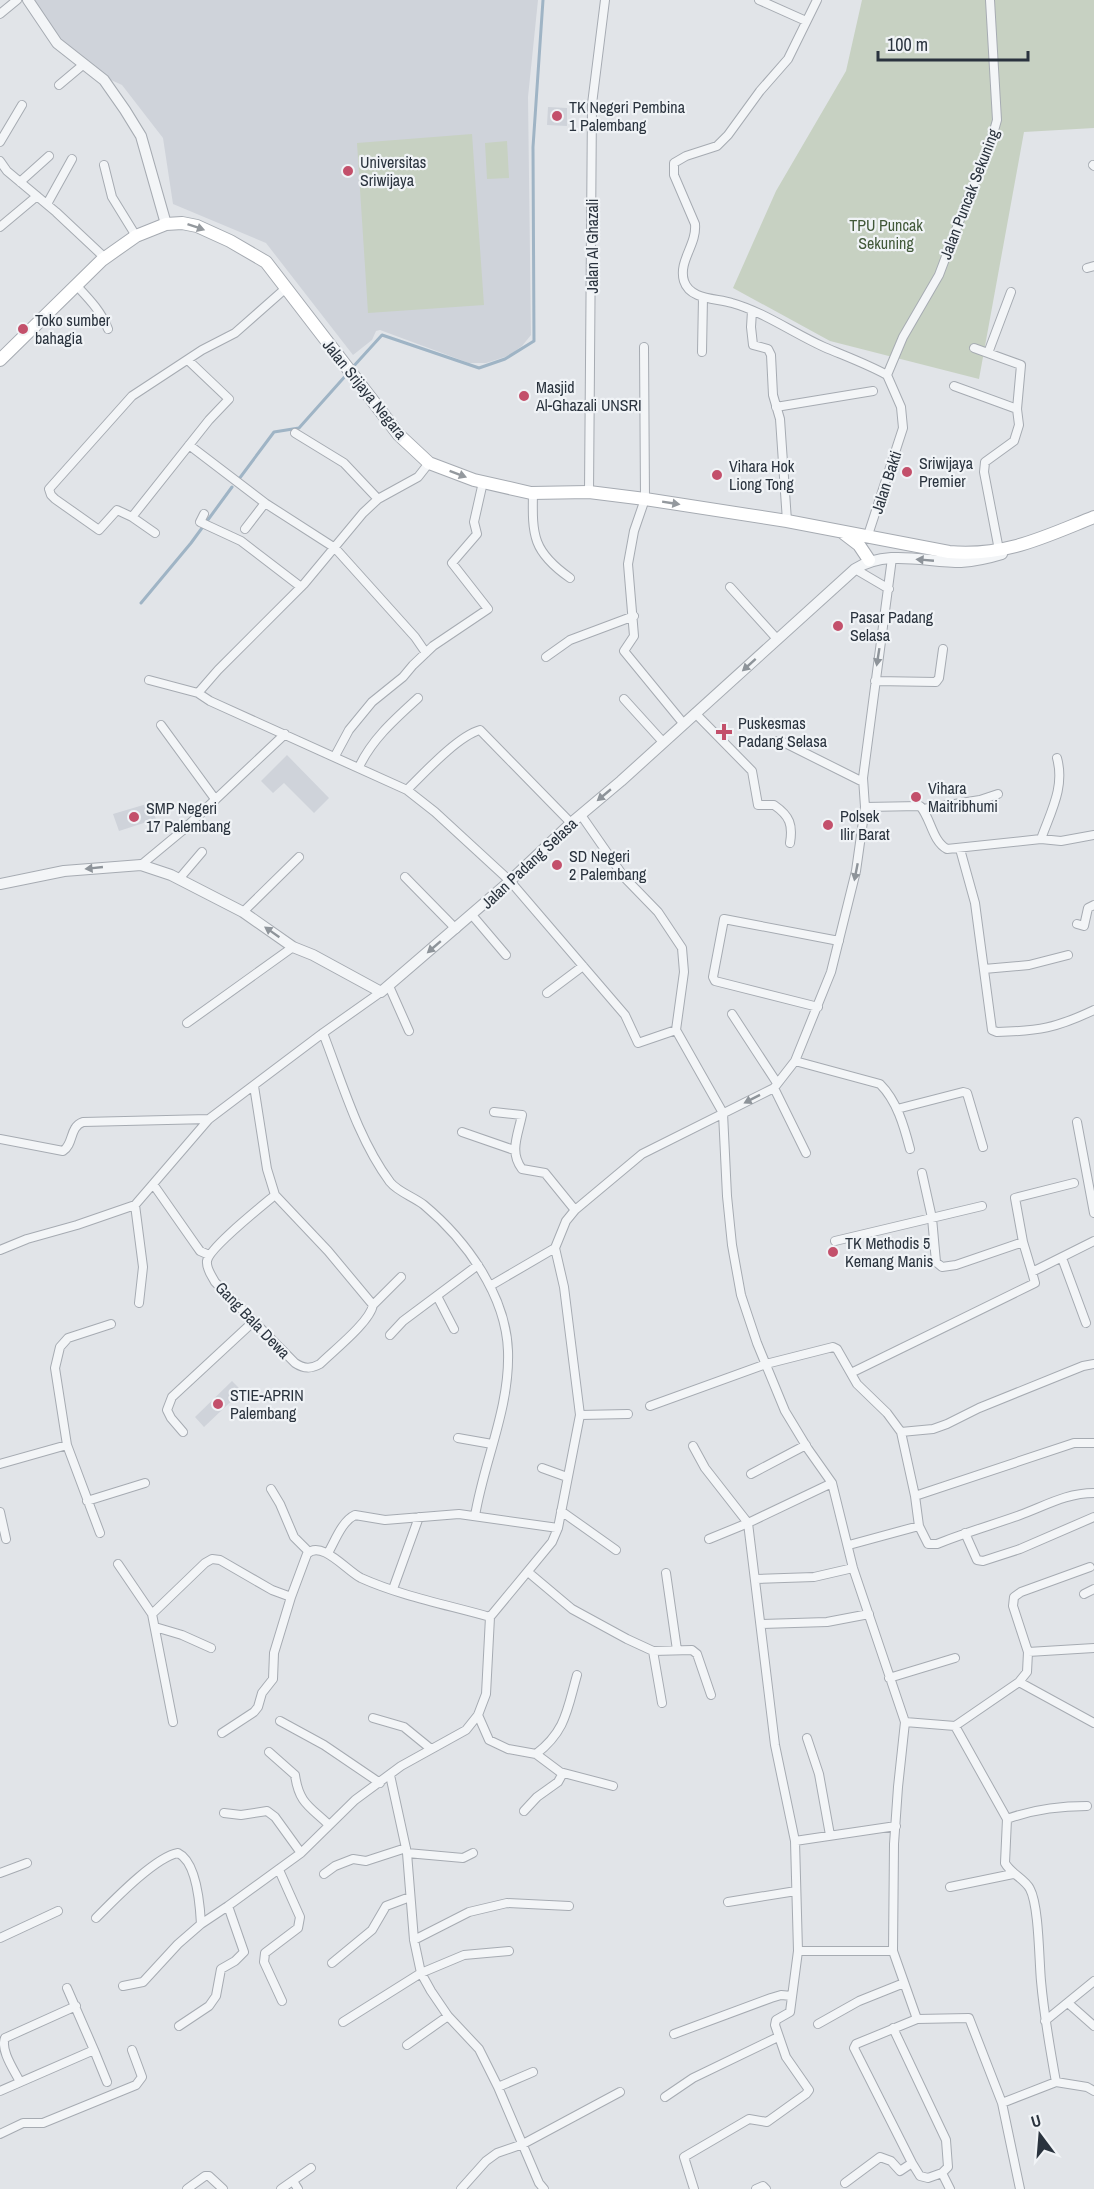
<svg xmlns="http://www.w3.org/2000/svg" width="1094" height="2189" font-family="'Archivo Narrow',sans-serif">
  <rect width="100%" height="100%" fill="#e1e4e8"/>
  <path fill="#cfd3da" d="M 32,0 L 538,0 L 528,97 L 531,335 L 522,346 L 508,356 L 486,363 L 469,363 L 380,330 L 376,331 L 372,340 L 353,355 L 266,243 L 173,204 L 163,138 L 122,85 L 98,74 L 59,39 Z
    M 548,107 L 567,108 L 567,126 L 547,125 Z
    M 287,755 L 329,798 L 314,813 L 284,783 L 273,793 L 261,781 Z
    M 150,803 L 156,819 L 119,831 L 113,814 Z
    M 232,1381 L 242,1391 L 204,1427 L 195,1417 Z"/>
  <path fill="#c7d1c2" d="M 862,0 L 1094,0 L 1094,128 L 1024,132 L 979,379 L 830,341 L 733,288 L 776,191 L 846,71 Z
    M 472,134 L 484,305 L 368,313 L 357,143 Z
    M 507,141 L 509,178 L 487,179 L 485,143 Z"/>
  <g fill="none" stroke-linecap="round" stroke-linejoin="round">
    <path stroke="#9fb4c5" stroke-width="3" d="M 352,368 L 382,335 L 479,368 L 505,359 L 534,341 L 533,147 L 543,0
      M 239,479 L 274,432 L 299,428 L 348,373
      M 141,603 L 191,543 L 232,487"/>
    <g stroke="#a6abb2" stroke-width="10">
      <path id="minor" d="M 759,0 L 806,21
        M 817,0 L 788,59 L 760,91 L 728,135 L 717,146 L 686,156 L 674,163 L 674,175 L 695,224 C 697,245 678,261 684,281 C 690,300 716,298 732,303 C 764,312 793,333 824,347 C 845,356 867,364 887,375 L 901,407 L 903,428 L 868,535
        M 0,14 L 17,0
        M 59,85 L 84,64
        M 0,142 L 22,105
        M 0,161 L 7,171 L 56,212 L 105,258
        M 104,165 L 112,197 L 136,236
        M 1093,165 L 1094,166
        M 20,182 L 49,156
        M 47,204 L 72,159
        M 0,227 L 37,196
        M 1087,268 L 1094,266
        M 76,285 C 89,299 101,311 108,329
        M 752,311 L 751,327 L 753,345 L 768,349 L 771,355 L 773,395 L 780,419 L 787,521
        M 644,347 L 645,499 L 634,531 L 628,564 L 634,636 L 624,651 L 683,723
        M 974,348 L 1021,365 L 1017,409 L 1019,425 L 1014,441 L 985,462 L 984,472 L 999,550
        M 702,352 L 703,297
        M 988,353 L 1011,292
        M 887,375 L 903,337 L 939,275 L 968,198 L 988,152 L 997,120 L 990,0
        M 954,386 L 1017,409
        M 776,407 L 873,391
        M 295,433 L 344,463 L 378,499
        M 189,445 L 265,503 L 335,548 L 415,637 L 426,653
        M 429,463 L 418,477 L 378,499 L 363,513 L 304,584 L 218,670 L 198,693 L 210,701 L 407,790 L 435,812 L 510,881 L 625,1015 L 638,1043 L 676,1030
        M 589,492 L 592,104 L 605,0
        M 533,493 C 532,536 533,552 570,578
        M 204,514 L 200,522 L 241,541 L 301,587
        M 132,517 L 117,510 L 99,530 L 55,499 L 51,495 L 49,489 L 132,396 L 202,350 L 235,333 L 286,288
        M 245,529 L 265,503
        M 155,533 L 132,517 L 209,420 L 229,399 L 189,361
        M 855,569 L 889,589
        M 730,587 L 777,639
        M 546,657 L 570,640 L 634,616
        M 149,680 L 198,693
        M 875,681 L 936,682 L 939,678 L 943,649
        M 624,699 L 663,742
        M 695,713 L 752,771 L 758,805 L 774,805 C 790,816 793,825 790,843
        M 161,725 L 215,799
        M 776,741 L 783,742 L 863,782
        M 335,756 L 349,730 L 372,702 L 403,677 L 413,665 L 433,646 L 488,609 L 452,563 L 477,534 L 474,522 L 483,482
        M 359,767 C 372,739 395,719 418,698
        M 407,790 C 424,773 458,736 480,730 L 571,823
        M 865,807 L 920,806 C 931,818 932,841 947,849 L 1041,839 L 1061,841 L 1094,835
        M 923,809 L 980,800 L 998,794
        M 581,815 L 624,877 L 658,912 L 682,948 L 684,972 L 676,1030 L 723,1113 L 727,1196 L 732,1245 L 741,1295 L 757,1343 L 785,1411 L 808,1449 L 832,1483 L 853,1568 L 905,1722 L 898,1787 L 894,1844 L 893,1951 L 917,2019 L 969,2018 L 1002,2103 L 1056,2082 C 1050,2049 1044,2015 1041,1981 C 1039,1960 1039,1906 1030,1889 C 1025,1879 1011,1874 1005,1863 L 1007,1819 L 955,1726
        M 1041,839 C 1051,811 1065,787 1057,758
        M 960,849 L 975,903 L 992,1030 L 997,1032 C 1039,1031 1056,1028 1094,1010
        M 141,865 L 182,831 L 285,734
        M 405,877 L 456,929
        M 179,879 L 202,852
        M 243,912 L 299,857
        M 472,915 L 506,955
        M 1077,924 L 1084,926 L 1088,908 L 1094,905
        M 984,969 L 1029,965 L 1068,955
        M 389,986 L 409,1031
        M 547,993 L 583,966
        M 818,1007 L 715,981 L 713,977 L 724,919 L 839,941
        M 732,1014 L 777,1083
        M 187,1023 L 293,947
        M 323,1033 C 342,1082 358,1139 390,1182 C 398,1192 414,1197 424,1205 C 466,1240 506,1295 508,1351 C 510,1408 484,1461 475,1516
        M 795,1061 L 880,1084 C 897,1101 904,1126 910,1149
        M 254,1086 L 267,1169 L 275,1195 L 328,1251 L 373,1305 C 370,1322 333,1351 320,1364 C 311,1369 304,1369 295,1363 L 215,1282 C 212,1276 206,1269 207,1261 C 209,1248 262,1206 275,1195
        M 774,1088 L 806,1153
        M 897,1109 L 963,1092 L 967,1093 L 983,1147
        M 494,1112 L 522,1115 C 518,1135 509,1152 522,1169 L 545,1173 L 575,1210
        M 1077,1122 L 1094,1213
        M 462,1132 L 514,1150
        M 0,1139 L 63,1151 C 74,1144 69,1127 83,1122 L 209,1119
        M 922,1173 L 932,1218 L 936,1262 L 942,1267 L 956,1265 L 1023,1242
        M 153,1184 L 195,1244 L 200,1251 L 209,1255
        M 135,1205 L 143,1267 L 139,1303
        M 835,1241 L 982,1206
        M 0,1250 L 27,1239 L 77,1225 L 135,1205 L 209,1119 L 323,1033 L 381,992
        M 1062,1258 L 1086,1323
        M 1032,1272 L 1023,1242 L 1015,1198 L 1074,1183
        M 490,1286 L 555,1248
        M 437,1296 L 454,1329
        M 373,1305 L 401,1277
        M 390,1335 L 403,1321 L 478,1265
        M 851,1373 L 1035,1283 L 1032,1272 L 1094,1241
        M 650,1406 L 766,1364 L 833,1347 L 837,1349 L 857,1384 L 887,1413 L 901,1432 L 915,1496 L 919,1526
        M 580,1415 L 628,1414
        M 183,1432 L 171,1418 L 167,1410 L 172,1397 L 253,1322
        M 901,1432 L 933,1429 L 947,1424 L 979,1408 L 1083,1366 L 1094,1364
        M 458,1438 L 492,1444
        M 67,1445 L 55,1368 L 60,1347 L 68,1338 L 111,1324
        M 693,1446 L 705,1468 L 748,1523 L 775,1745 L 795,1841 L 798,1951 L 790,2012 L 776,2020 L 775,2025 L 786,2057 L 809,2090 L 806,2094 L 767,2122 L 749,2119 L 684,2157 L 694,2189
        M 0,1464 L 67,1445 L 100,1533
        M 542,1468 L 567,1477
        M 751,1474 L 806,1445
        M 271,1489 L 280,1504 L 294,1537 L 309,1552
        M 915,1496 L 1074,1443 L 1094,1443
        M 87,1501 L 145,1483
        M 561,1511 L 616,1550
        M 0,1512 L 6,1539
        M 965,1533 L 977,1560 L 983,1561 L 1020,1549 L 1094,1517
        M 709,1539 L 748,1523 L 832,1483
        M 849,1545 L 919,1526 L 928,1544 L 937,1544 C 964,1533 992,1525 1020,1515 C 1045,1506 1066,1493 1094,1493
        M 328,1553 C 335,1541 342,1521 355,1515 L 385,1520 L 459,1514 L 558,1528
        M 118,1564 L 152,1614
        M 528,1572 L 572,1609 L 627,1639 L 653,1651 L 692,1650 L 697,1654 L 711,1695
        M 666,1573 L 677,1650
        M 756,1579 L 814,1577 L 853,1568
        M 393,1589 L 419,1517
        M 1084,1594 L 1094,1589
        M 761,1624 L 827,1622 L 869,1614
        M 155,1627 L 182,1635 L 211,1648
        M 653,1651 L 662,1703
        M 1028,1652 L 1094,1648
        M 889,1678 L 955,1658
        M 1019,1682 L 1094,1723
        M 478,1715 L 489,1740 L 508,1749 L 536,1754 C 566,1731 567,1710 577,1675
        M 373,1718 L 404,1727 L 431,1749
        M 280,1721 L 324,1745 L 380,1783
        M 173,1722 L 152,1614 L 205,1563 L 212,1559 L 220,1560 L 272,1590 L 291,1597 L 307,1554 C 321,1539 347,1571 361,1578 C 401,1596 448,1605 490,1617
        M 905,1722 L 955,1726 L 1019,1682 L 1027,1672 L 1028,1652 L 1013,1606 L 1014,1597 L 1021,1592 L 1090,1567
        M 222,1733 L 254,1712 L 258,1707 L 262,1693 L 273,1679 L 274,1653 L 291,1597
        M 807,1738 L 819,1774 L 830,1835
        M 269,1752 L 295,1775 C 299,1803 309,1806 328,1824
        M 536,1754 L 560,1772 L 613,1786
        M 390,1775 L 407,1853 L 414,1940 L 421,1973 L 431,1991 L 448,2016 L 479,2049 L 498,2087 L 539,2183 L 544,2189
        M 524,1811 L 537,1797 L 558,1782 L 563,1773
        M 224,1813 L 241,1815 L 267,1811 L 275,1817 L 301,1853
        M 1007,1819 C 1034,1809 1059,1806 1087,1806
        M 795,1841 L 896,1826
        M 407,1853 L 463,1858 L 473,1853
        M 279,1870 L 300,1917 L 298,1928 L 265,1953 L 264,1962 L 282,2001
        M 0,1873 L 27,1863
        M 324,1874 L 335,1866 L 353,1859 L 366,1861 L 406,1848
        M 950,1887 L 1013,1874
        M 728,1902 L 796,1891
        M 96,1918 C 113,1901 155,1857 178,1853 C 197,1862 200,1905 201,1924 L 228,1906 L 301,1853 L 355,1800 L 401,1766 L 466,1730 L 478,1715 L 486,1694 L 490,1617 L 552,1542 L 558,1528 L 580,1415 L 564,1287 L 555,1248 L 566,1221 L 575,1210 L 642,1154 L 774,1088 L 795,1061 L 831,972 L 856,871 L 865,807 L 863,778 L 892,558
        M 0,1938 L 58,1911
        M 414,1940 L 469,1912 L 507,1903 L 569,1906
        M 798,1951 L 893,1951
        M 332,1963 L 372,1930 L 386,1906 L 410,1897
        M 123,1986 L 143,1982 L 178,1944 L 201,1924
        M 1068,2003 L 1094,2026
        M 1045,2021 L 1094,1981
        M 343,2022 L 421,1973 L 464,1955 L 509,1951
        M 818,2024 L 859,2001 L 904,1983
        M 179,2026 L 209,2006 L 216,1996 L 221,1969 L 235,1961 L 244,1952 L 228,1906
        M 893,2028 L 946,2140 L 948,2167 L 942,2173 L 928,2178 L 920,2176 L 912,2163 L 854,2048 L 856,2044 L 917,2019
        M 674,2034 L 771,1998 L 781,1995 L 792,1996
        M 407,2045 L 448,2016
        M 94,2050 L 107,2082
        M 20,2082 C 14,2070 0,2050 5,2038 L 76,2006
        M 1056,2082 L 1087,2087 L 1094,2091
        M 498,2087 L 533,2072
        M 0,2091 L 94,2050 L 67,1988
        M 665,2097 L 693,2078 L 778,2037
        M 1002,2103 L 1020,2189
        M 0,2134 L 23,2123 L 43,2123 L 136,2085 L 142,2077 L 132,2050
        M 942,2173 L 950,2189
        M 293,2181 L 298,2189
        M 845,2183 L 880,2157 L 891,2161 L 900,2171 L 912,2163
        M 187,2189 L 205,2176 L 209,2176 L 223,2189
        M 281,2189 L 311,2168
        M 461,2189 L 486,2161 L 497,2153 L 523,2144 L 620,2092
        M 756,2189 L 763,2186 L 766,2189"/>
    </g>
    <g stroke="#a6abb2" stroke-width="12">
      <path id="tertiary" d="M 28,0 L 57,43 L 104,80 L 125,110 L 141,136 L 166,224
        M 0,884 L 64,871 L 141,865 L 171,875 L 243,912 L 293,947 L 313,955 L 381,992 L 510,881 L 571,823 L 621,781 L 855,569 C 887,549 925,562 961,562 C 975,561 989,558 1002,554"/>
    </g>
    <g stroke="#a6abb2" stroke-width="14">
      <path id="secondary" d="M 0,360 L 102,260 L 136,236 L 166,224 L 182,223 L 197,226 L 230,241 L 266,262 L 399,435 L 429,463 L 474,480 L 531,493 L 589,492 L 645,499 L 787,521 L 949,552 C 1005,557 1044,537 1094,517
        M 842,532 L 859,545 L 869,560"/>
    </g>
    <use href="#minor" stroke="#f3f5f7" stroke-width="8"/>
    <use href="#tertiary" stroke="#f3f5f7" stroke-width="10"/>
    <use href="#secondary" stroke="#fff" stroke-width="12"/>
  </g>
  <defs><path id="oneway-solid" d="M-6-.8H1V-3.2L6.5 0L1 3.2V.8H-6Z" transform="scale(1.5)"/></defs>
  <g fill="#94999e">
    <use href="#oneway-solid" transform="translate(196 227) rotate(19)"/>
    <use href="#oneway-solid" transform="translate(458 474) rotate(21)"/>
    <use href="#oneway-solid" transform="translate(671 503) rotate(9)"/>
  </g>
  <g fill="#8e949a">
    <use href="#oneway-solid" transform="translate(925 560) rotate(-175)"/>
    <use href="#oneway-solid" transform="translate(878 657) rotate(99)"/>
    <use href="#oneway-solid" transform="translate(749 665) rotate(138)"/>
    <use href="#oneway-solid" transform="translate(604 795) rotate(140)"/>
    <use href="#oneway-solid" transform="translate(94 868) rotate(174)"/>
    <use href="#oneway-solid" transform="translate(856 872) rotate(101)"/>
    <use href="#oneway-solid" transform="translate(272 932) rotate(-145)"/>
    <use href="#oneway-solid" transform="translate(434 947) rotate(139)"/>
    <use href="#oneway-solid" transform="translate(752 1099) rotate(153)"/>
  </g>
  <g fill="#c3506b" stroke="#f0f3f6" stroke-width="2">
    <circle cx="557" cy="116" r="6"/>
    <circle cx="348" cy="171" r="6"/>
    <circle cx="23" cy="329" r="6"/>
    <circle cx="524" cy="396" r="6"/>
    <circle cx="907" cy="472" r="6"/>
    <circle cx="717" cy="475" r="6"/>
    <circle cx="838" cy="626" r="6"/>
    <path d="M721 723h6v6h6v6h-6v6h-6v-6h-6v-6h6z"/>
    <circle cx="916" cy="797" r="6"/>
    <circle cx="134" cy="817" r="6"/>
    <circle cx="828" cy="825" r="6"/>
    <circle cx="557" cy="865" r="6"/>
    <circle cx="833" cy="1252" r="6"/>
    <circle cx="218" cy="1404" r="6"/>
  </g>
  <g text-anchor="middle" stroke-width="4.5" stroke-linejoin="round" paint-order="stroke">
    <g font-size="16" fill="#2a333e" stroke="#f0f3f6" text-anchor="start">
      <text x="569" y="113">TK Negeri Pembina<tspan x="569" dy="18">1 Palembang</tspan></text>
      <text x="360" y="168">Universitas<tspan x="360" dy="18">Sriwijaya</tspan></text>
      <text x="35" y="326">Toko sumber<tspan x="35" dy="18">bahagia</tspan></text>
      <text x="536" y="393">Masjid<tspan x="536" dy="18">Al-Ghazali UNSRI</tspan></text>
      <text x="919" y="469">Sriwijaya<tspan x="919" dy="18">Premier</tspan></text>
      <text x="729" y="472">Vihara Hok<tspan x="729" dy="18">Liong Tong</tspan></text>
      <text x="850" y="623">Pasar Padang<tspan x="850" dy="18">Selasa</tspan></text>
      <text x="738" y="729">Puskesmas<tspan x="738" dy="18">Padang Selasa</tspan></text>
      <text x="928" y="794">Vihara<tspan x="928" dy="18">Maitribhumi</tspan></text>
      <text x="146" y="814">SMP Negeri<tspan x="146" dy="18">17 Palembang</tspan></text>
      <text x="840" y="822">Polsek<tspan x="840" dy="18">Ilir Barat</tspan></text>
      <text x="569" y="862">SD Negeri<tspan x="569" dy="18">2 Palembang</tspan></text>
      <text x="845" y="1249">TK Methodis 5<tspan x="845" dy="18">Kemang Manis</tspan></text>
      <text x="230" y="1401">STIE-APRIN<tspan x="230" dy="18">Palembang</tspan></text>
    </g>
    <g font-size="16" fill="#2a333e" stroke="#f0f3f6">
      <text transform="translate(969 194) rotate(-69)" y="6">Jalan Puncak Sekuning</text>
      <text transform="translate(592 246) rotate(-90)" y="6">Jalan Al Ghazali</text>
      <text transform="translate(365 389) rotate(51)" y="6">Jalan Srijaya Negara</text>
      <text transform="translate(886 482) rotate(-72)" y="6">Jalan Bakti</text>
      <text transform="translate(529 863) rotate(-43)" y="6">Jalan Padang Selasa</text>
      <text transform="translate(253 1320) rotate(46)" y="6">Gang Bala Dewa</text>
    </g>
    <g font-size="16" fill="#425939" stroke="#f0f3f6">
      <text x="886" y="231">TPU Puncak<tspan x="886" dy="18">Sekuning</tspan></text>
    </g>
  </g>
  <g transform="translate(1040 2135) rotate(344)" stroke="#f0f3f6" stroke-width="4.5" paint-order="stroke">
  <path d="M0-4.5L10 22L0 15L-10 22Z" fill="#2a333e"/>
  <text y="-9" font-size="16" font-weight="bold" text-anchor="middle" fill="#2a333e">U</text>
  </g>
  <path d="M878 51v9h150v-9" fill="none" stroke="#2a333e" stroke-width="3"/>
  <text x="887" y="51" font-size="18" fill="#2a333e" stroke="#f0f3f6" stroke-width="4.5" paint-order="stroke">100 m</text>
</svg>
